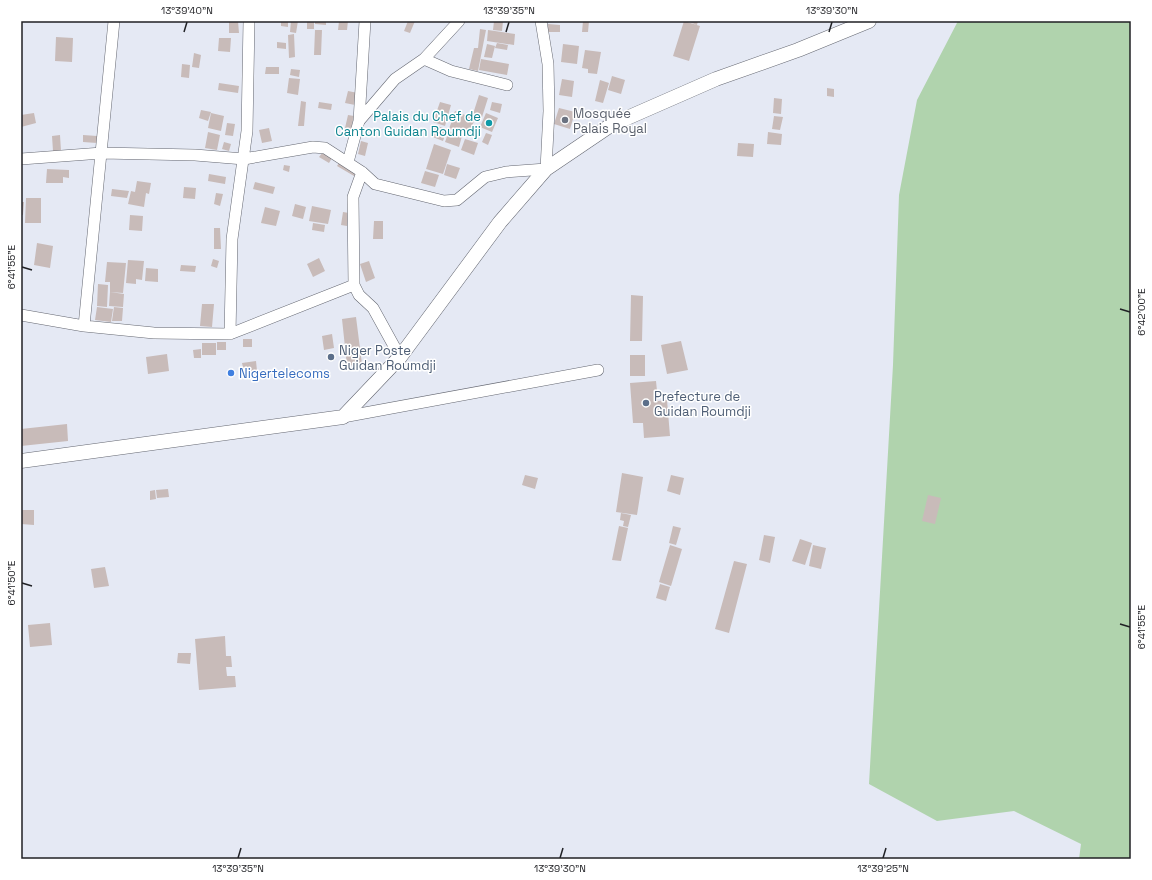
<svg xmlns="http://www.w3.org/2000/svg" width="1152" height="880" font-family="'Space Grotesk',sans-serif">
  <rect width="100%" height="100%" fill="#e5e9f4"/>
  <path fill="#b0d3ad" d="M 958,21 L 1131,21 L 1131,859 L 1079,859 L 1081,844 L 1014,811 L 937,821 L 869,784 L 893,365 L 899,195 L 917,100 Z"/>
  <path fill="#c8bbb9" d="M 229,21 L 238,21 L 239,33 L 229,33 Z
    M 281,21 L 288,21 L 288,27 L 281,26 Z
    M 291,21 L 298,21 L 296,33 L 290,32 Z
    M 307,21 L 314,21 L 314,29 L 307,29 Z
    M 315,21 L 326,21 L 326,25 L 315,24 Z
    M 339,21 L 348,21 L 347,30 L 338,30 Z
    M 408,21 L 415,21 L 410,33 L 404,31 Z
    M 494,21 L 503,21 L 502,31 L 493,30 Z
    M 583,21 L 589,21 L 588,32 L 582,32 Z
    M 684,21 L 700,26 L 689,61 L 673,56 Z
    M 687,21 L 698,21 L 697,25 Z
    M 548,24 L 560,25 L 560,32 L 548,32 Z
    M 480,29 L 486,30 L 478,71 L 469,69 L 474,48 L 478,48 Z
    M 315,30 L 322,30 L 321,55 L 314,55 Z
    M 488,30 L 515,34 L 514,45 L 487,41 Z
    M 294,34 L 295,57 L 289,58 L 288,35 Z
    M 56,37 L 73,38 L 72,62 L 55,61 Z
    M 219,38 L 231,38 L 230,52 L 218,51 Z
    M 277,42 L 286,43 L 286,49 L 277,48 Z
    M 497,43 L 508,45 L 507,50 L 495,48 Z
    M 487,44 L 495,46 L 492,58 L 484,57 Z
    M 563,44 L 579,46 L 577,64 L 561,62 Z
    M 585,50 L 601,52 L 597,74 L 588,73 L 588,69 L 582,68 Z
    M 194,53 L 201,55 L 199,68 L 192,67 Z
    M 481,59 L 509,64 L 507,75 L 479,70 Z
    M 182,64 L 190,65 L 189,78 L 181,77 Z
    M 266,67 L 279,67 L 279,74 L 265,74 Z
    M 291,69 L 300,70 L 299,77 L 290,75 Z
    M 612,76 L 625,80 L 621,94 L 608,90 Z
    M 289,78 L 300,79 L 298,95 L 287,93 Z
    M 562,79 L 574,81 L 572,97 L 559,95 Z
    M 600,80 L 609,83 L 603,103 L 595,101 Z
    M 219,83 L 239,86 L 238,93 L 218,90 Z
    M 827,88 L 834,89 L 834,97 L 827,96 Z
    M 348,91 L 358,93 L 355,105 L 345,103 Z
    M 479,95 L 488,98 L 482,117 L 473,114 Z
    M 774,98 L 782,99 L 781,114 L 773,113 Z
    M 301,101 L 306,102 L 304,126 L 298,126 Z
    M 319,102 L 332,104 L 331,110 L 318,108 Z
    M 440,102 L 451,105 L 445,126 L 433,122 Z
    M 492,102 L 502,104 L 500,113 L 490,110 Z
    M 559,108 L 575,112 L 570,129 L 554,124 Z
    M 201,110 L 211,112 L 208,121 L 199,118 Z
    M 455,111 L 475,119 L 468,136 L 449,129 Z
    M 34,113 L 36,123 L 21,127 L 21,115 Z
    M 211,113 L 224,116 L 221,131 L 208,128 Z
    M 486,113 L 498,118 L 492,132 L 480,127 Z
    M 348,115 L 354,116 L 351,129 L 345,128 Z
    M 774,116 L 783,117 L 780,130 L 772,129 Z
    M 227,123 L 235,124 L 233,136 L 225,135 Z
    M 433,125 L 447,129 L 443,141 L 430,136 Z
    M 269,128 L 272,141 L 262,143 L 259,130 Z
    M 449,131 L 462,136 L 459,147 L 445,142 Z
    M 208,132 L 220,135 L 217,150 L 205,148 Z
    M 768,132 L 782,134 L 781,145 L 767,144 Z
    M 486,133 L 492,135 L 488,145 L 482,142 Z
    M 60,135 L 61,151 L 53,151 L 52,136 Z
    M 83,135 L 97,136 L 97,143 L 83,142 Z
    M 465,139 L 478,143 L 474,155 L 461,150 Z
    M 361,141 L 368,143 L 365,156 L 358,154 Z
    M 224,142 L 231,144 L 229,151 L 222,149 Z
    M 738,143 L 754,144 L 753,157 L 737,156 Z
    M 434,144 L 451,150 L 443,174 L 426,169 Z
    M 323,152 L 332,158 L 329,163 L 319,157 Z
    M 340,161 L 357,172 L 354,176 L 337,166 Z
    M 447,164 L 460,168 L 456,179 L 444,175 Z
    M 284,165 L 290,166 L 289,172 L 283,170 Z
    M 47,169 L 69,170 L 69,178 L 63,177 L 63,183 L 46,183 Z
    M 425,171 L 439,175 L 435,187 L 421,183 Z
    M 209,174 L 226,177 L 225,184 L 208,181 Z
    M 137,181 L 151,183 L 149,194 L 146,193 L 144,207 L 128,204 L 131,191 L 135,192 Z
    M 255,182 L 275,187 L 273,194 L 253,189 Z
    M 184,187 L 196,188 L 195,199 L 183,198 Z
    M 112,189 L 129,191 L 127,198 L 111,196 Z
    M 216,193 L 223,194 L 220,206 L 214,204 Z
    M 26,198 L 41,198 L 41,223 L 25,223 Z
    M 21,202 L 24,202 L 23,215 L 21,215 Z
    M 295,204 L 306,207 L 303,219 L 292,216 Z
    M 312,206 L 331,210 L 328,224 L 309,221 Z
    M 265,207 L 280,211 L 276,226 L 261,223 Z
    M 343,212 L 349,213 L 347,226 L 341,225 Z
    M 130,215 L 143,216 L 142,231 L 129,230 Z
    M 374,221 L 383,221 L 383,239 L 373,239 Z
    M 313,223 L 325,225 L 324,232 L 312,230 Z
    M 214,228 L 220,228 L 221,249 L 214,249 Z
    M 37,243 L 53,246 L 50,268 L 34,265 Z
    M 319,258 L 325,271 L 313,277 L 307,264 Z
    M 213,259 L 219,261 L 217,268 L 211,266 Z
    M 128,260 L 144,261 L 142,280 L 136,279 L 136,284 L 126,283 Z
    M 369,261 L 375,278 L 366,282 L 360,264 Z
    M 107,262 L 126,263 L 123,293 L 110,292 L 110,282 L 105,282 Z
    M 181,265 L 196,266 L 195,272 L 180,271 Z
    M 146,268 L 158,269 L 158,282 L 145,281 Z
    M 98,284 L 108,285 L 107,307 L 97,306 Z
    M 110,292 L 124,294 L 123,307 L 109,306 Z
    M 631,295 L 643,296 L 642,341 L 630,341 Z
    M 202,304 L 214,304 L 212,327 L 200,326 Z
    M 97,307 L 113,309 L 111,322 L 95,320 Z
    M 114,307 L 123,308 L 122,321 L 112,321 Z
    M 356,317 L 362,364 L 347,366 L 342,319 Z
    M 332,334 L 334,348 L 324,350 L 322,336 Z
    M 243,339 L 252,339 L 252,347 L 243,347 Z
    M 681,341 L 688,370 L 667,374 L 661,345 Z
    M 217,342 L 226,342 L 226,350 L 217,350 Z
    M 202,343 L 216,343 L 216,355 L 202,355 Z
    M 201,349 L 201,358 L 194,358 L 193,350 Z
    M 167,354 L 169,371 L 148,374 L 146,357 Z
    M 630,355 L 645,355 L 645,376 L 630,376 Z
    M 256,361 L 257,371 L 244,372 L 242,363 Z
    M 656,381 L 658,401 L 667,400 L 670,436 L 644,438 L 643,423 L 633,423 L 630,383 Z
    M 67,424 L 68,441 L 21,446 L 21,429 Z
    M 622,473 L 643,477 L 637,515 L 616,512 Z
    M 525,475 L 538,478 L 535,489 L 522,485 Z
    M 671,475 L 684,478 L 680,495 L 667,491 Z
    M 168,489 L 169,497 L 157,498 L 156,490 Z
    M 155,490 L 156,499 L 150,500 L 150,491 Z
    M 928,495 L 941,498 L 935,524 L 922,521 Z
    M 21,510 L 34,510 L 34,525 L 21,524 Z
    M 621,513 L 631,515 L 628,527 L 623,526 L 624,521 L 620,520 Z
    M 619,526 L 628,528 L 621,561 L 612,560 Z
    M 673,526 L 681,528 L 676,545 L 669,543 Z
    M 764,535 L 775,537 L 770,563 L 759,560 Z
    M 800,539 L 812,543 L 805,565 L 792,561 Z
    M 670,545 L 682,549 L 671,586 L 659,582 Z
    M 813,545 L 826,548 L 821,569 L 809,566 Z
    M 734,561 L 747,564 L 729,633 L 715,629 Z
    M 105,567 L 109,586 L 94,588 L 91,569 Z
    M 660,584 L 670,587 L 666,601 L 656,598 Z
    M 50,623 L 52,645 L 30,647 L 28,625 Z
    M 225,636 L 226,656 L 231,656 L 232,667 L 226,667 L 227,676 L 235,676 L 236,687 L 199,690 L 195,639 Z
    M 178,653 L 191,653 L 190,664 L 177,663 Z"/>
  <g fill="none" stroke-linecap="round" stroke-linejoin="round">
    <g stroke="#646771" stroke-width="12">
      <path id="minor" d="M 424,59 L 451,71 L 507,85
        M 359,121 L 395,79 L 424,59 L 459,21
        M 21,159 L 102,153 L 195,155 L 244,159 L 313,147 L 325,148 L 362,172 L 375,184 L 444,201 L 457,200 L 485,177 L 506,172 L 546,169 L 549,111 L 548,64 L 541,21
        M 348,162 L 359,121 L 365,21
        M 362,172 L 353,197 L 354,285 L 359,295 L 373,308 L 400,357
        M 21,315 L 84,326 L 154,333 L 230,334 L 354,285
        M 84,326 L 114,21
        M 230,334 L 232,239 L 247,131 L 249,21
        M 343,417 L 598,370"/>
    </g>
    <g stroke="#646771" stroke-width="15">
      <path id="tertiary" d="M 21,461 L 343,417 L 400,357 L 500,222 L 546,169 L 611,125 L 716,79 L 798,50 L 869,21"/>
    </g>
    <use href="#minor" stroke="#fff" stroke-width="11"/>
    <use href="#tertiary" stroke="#fff" stroke-width="14"/>
  </g>
  <path fill="none" stroke="#202125" stroke-width="1.5" d="M 184,32 L 187,22M 506,32 L 509,22M 829,32 L 832,22M 22,267 L 32,270M 1120,309 L 1130,312M 22,583 L 32,586M 1120,624 L 1130,627M 238,858 L 241,848M 560,858 L 563,848M 883,858 L 886,848"/>
  <circle fill="#6b7280" stroke="#fff" stroke-width="1.5" cx="565" cy="120" r="4"/>
  <circle fill="#0f9aa8" stroke="#fff" stroke-width="1.5" cx="489" cy="123" r="4"/>
  <g fill="#5c6f8a" stroke="#fff" stroke-width="1.5">
    <circle cx="331" cy="357" r="4"/>
    <circle cx="646" cy="403" r="4"/>
  </g>
  <circle fill="#3f7fe0" stroke="#fff" stroke-width="1.5" cx="231" cy="373" r="4"/>
  <g text-anchor="middle" stroke-width="3" stroke-linejoin="round" paint-order="stroke">
    <g font-size="13" fill="#5b616d" stroke="#fff" text-anchor="start">
      <text x="573" y="118">Mosquée<tspan x="573" dy="15">Palais Royal</tspan></text>
    </g>
    <g font-size="13" fill="#0d838f" stroke="#fff" text-anchor="end">
      <text x="481" y="121">Palais du Chef de<tspan x="481" dy="15">Canton Guidan Roumdji</tspan></text>
    </g>
    <g font-size="13" fill="#4e5e75" stroke="#fff" text-anchor="start">
      <text x="339" y="355">Niger Poste<tspan x="339" dy="15">Guidan Roumdji</tspan></text>
      <text x="654" y="401">Prefecture de<tspan x="654" dy="15">Guidan Roumdji</tspan></text>
    </g>
    <g font-size="13" fill="#366cbe" stroke="#fff" text-anchor="start">
      <text x="239" y="378">Nigertelecoms</text>
    </g>
  </g>
  <rect width="1152" height="880" fill="none" stroke="#ffffff" stroke-width="44"/>
  <rect x="22" y="22" width="1108" height="836" fill="none" stroke="#202125" stroke-width="1.5"/>
  <g font-size="10" text-anchor="middle" fill="#202125">
    <text x="187" y="14">13°39'40"N</text>
    <text x="509" y="14">13°39'35"N</text>
    <text x="832" y="14">13°39'30"N</text>
    <text transform="translate(11 267) rotate(-90)" y="4">6°41'55"E</text>
    <text transform="translate(1141 312) rotate(-90)" y="4">6°42'00"E</text>
    <text transform="translate(11 583) rotate(-90)" y="4">6°41'50"E</text>
    <text transform="translate(1141 627) rotate(-90)" y="4">6°41'55"E</text>
    <text x="238" y="872">13°39'35"N</text>
    <text x="560" y="872">13°39'30"N</text>
    <text x="883" y="872">13°39'25"N</text>
  </g>
</svg>
